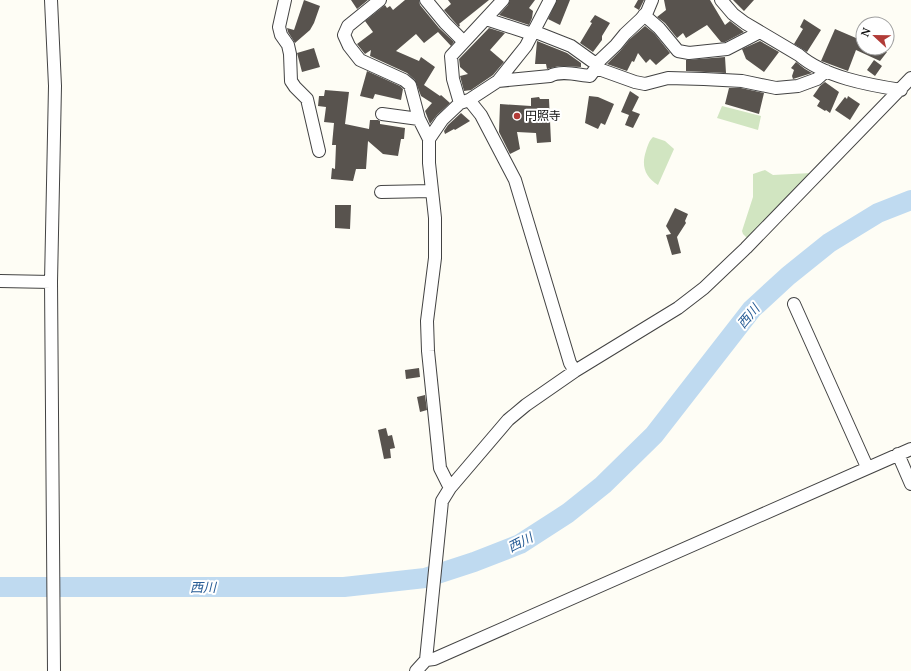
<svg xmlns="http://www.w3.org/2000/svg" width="911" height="671" font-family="'PT Serif','Noto Sans JP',serif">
  <rect width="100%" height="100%" fill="#fefdf5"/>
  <path fill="#d1e5c1" d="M 722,106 L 761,116 L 758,130 L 717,118 Z
    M 653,137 L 665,141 L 674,149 L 658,185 C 645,177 641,166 646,151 C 648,145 649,141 653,137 Z
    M 765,170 L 773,175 L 811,173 L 747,238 L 743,234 L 742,231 L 753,197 L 753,174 Z"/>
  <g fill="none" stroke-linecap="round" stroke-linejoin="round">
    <path stroke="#bfdaf0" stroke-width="20" d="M 0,587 L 344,587 L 425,578 L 474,562 L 520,544 L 568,513 L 603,485 L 654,435 L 752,309 L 788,276 L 829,243 L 878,213 L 911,200"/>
  </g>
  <path fill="#58534e" d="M 304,0 L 320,6 L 314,23 L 310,30 L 295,43 L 288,32 L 287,28 L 294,30 Z
    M 351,0 L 368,0 L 357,9 Z
    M 405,0 L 419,0 L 420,5 L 439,28 L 454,42 L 451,46 L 438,32 L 424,43 L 416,34 L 396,51 L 419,61 L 421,57 L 435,67 L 424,85 L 440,96 L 441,95 L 450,103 L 437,115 L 430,124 L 425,111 L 432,103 L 421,96 L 415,80 L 407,73 L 370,56 L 371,50 L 365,54 L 357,44 L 373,32 L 365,21 L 385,5 L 387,8 L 390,6 L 393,10 Z
    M 448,0 L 489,0 L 459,24 L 460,25 L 459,27 L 444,10 L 451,4 Z
    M 510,0 L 535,0 L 529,8 L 533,11 L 532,18 L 529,25 L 499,15 L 508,5 Z
    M 557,0 L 570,0 L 560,25 L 548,19 Z
    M 638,0 L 644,0 L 639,10 L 634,7 Z
    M 664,0 L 710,0 L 725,25 L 730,21 L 744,32 L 725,42 L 721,42 L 707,25 L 686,38 L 683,33 L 677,38 L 665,23 L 657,17 L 666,10 Z
    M 733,0 L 754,0 L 744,11 Z
    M 595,15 L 610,23 L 602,36 L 602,40 L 593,52 L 580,43 L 592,23 L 590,22 Z
    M 804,19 L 821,30 L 807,52 L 794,44 L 803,29 L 800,27 Z
    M 645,26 L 654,33 L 670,53 L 656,65 L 650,59 L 646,63 L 638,53 L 634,62 L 632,61 L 627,71 L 607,64 L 621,50 L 630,39 Z
    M 489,28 L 505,33 L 490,50 L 504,62 L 493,75 L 471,90 L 464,91 L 460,76 L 468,74 L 460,67 L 459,59 Z
    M 835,29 L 863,41 L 863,48 L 879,48 L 887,52 L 880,61 L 856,50 L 848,71 L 824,62 L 821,61 Z
    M 537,41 L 567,53 L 581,63 L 581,67 L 559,66 L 547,69 L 546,64 L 535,64 Z
    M 760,41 L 779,52 L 764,72 L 746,59 L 742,49 Z
    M 314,48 L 320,67 L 302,72 L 297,53 Z
    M 725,57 L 726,73 L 686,71 L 686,60 Z
    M 874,60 L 882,66 L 875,76 L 867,70 Z
    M 796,62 L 805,69 L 812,73 L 793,79 L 792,76 L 794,70 L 791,68 Z
    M 367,71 L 400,86 L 403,89 L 401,100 L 375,94 L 373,99 L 360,96 Z
    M 825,82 L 839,92 L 830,113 L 826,110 L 825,111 L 817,106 L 820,101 L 813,96 L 820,86 Z
    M 729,88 L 741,88 L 764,93 L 759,114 L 725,104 Z
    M 325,90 L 349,92 L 345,124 L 369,129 L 370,120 L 378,120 L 380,121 L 380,124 L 405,128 L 404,139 L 401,139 L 398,156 L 383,154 L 368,141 L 366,169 L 356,169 L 353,181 L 331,179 L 332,168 L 335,169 L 336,145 L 332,145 L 334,123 L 324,122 L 326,107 L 318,106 L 319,96 L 324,96 Z
    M 630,91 L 639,97 L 632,111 L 640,114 L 633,128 L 625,125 L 629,115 L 621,112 Z
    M 589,96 L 598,97 L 614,104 L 605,125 L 601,123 L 598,129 L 585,123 Z
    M 848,96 L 860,104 L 850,120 L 835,110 L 845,97 L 847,99 Z
    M 539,97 L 540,99 L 549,99 L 551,142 L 537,143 L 536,133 L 517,132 L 520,149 L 510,154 L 499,132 L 500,104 L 531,106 L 531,98 Z
    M 461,113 L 470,121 L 455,130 L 454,129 L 445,134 L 444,131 L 448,125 Z
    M 335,205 L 351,205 L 350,229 L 335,228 Z
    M 675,208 L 688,214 L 685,221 L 686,223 L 677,237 L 681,253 L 672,255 L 666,235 L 671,234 L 666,226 Z
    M 419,368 L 420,377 L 406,379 L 405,370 Z
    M 425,395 L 427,410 L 420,412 L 417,397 Z
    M 386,428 L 388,436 L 392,435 L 395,448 L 390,449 L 391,458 L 384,459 L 378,430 Z"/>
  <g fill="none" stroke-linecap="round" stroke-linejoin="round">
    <g stroke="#434343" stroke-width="14">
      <path id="minor" d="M 51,0 L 55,86 L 51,282 L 54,671
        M 285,0 L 279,27 L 281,35 L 288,45 L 290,54 L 291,81 L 295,87 L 307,99 L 319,151
        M 380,0 L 348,26 L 344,35 L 349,46 L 360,60 L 404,80 L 410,85 L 419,119 L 429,139
        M 426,0 L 445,23 L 464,42
        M 721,0 L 733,14 L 745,23 L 799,55 C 824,77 869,85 901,90
        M 644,15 L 659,28 L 678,51 L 689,53 L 727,49 L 760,32
        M 486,19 L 532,34
        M 533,31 L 571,46 L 596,64
        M 596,68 L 635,82 L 645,84 L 668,78 L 704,79 L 742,81 L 776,88 L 798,86 L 817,79 L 826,71
        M 498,81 L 550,76 C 561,70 578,75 590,76 L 596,68 L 596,64 L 616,45 L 625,34 L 641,19 L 647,12 L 652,0
        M 469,100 L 481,115 L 515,180 L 570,363 L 575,371
        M 460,103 L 453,79 L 451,56 L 503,0
        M 382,114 L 419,119
        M 381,192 L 431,191
        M 0,281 L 51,282
        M 794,304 L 867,467
        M 898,454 L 911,484
        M 450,488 L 440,468 L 428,351 L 427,321 L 435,258 L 435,218 L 429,163 L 429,139 L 442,120 L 460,103 L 469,100 L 498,81 L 526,46 L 550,0
        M 426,660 L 442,501 L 450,488 L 508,420 L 526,405 L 575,371 L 678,308 L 704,288 L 746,248 L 911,78
        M 416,671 L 426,660 L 434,659 L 911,449"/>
    </g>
    <use href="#minor" stroke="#fff" stroke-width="12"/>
  </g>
  <circle fill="#b13b37" stroke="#fff" stroke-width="1.5" cx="517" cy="116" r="4"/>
  <g text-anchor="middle" stroke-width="4" stroke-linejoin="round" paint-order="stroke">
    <g font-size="12" fill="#101010" stroke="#fff" text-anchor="start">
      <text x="525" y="120">円照寺</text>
    </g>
    <g font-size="13" font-style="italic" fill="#275c95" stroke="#fff">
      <text transform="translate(748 316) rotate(-50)" y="5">西川</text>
      <text transform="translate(520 542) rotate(-27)" y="5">西川</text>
      <text x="203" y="592">西川</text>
    </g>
  </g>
  <g transform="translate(875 36) rotate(292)"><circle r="19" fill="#ffffff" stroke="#9f9f9f"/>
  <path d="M0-3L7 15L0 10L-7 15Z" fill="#b13b37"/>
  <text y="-6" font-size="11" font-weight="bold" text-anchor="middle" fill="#101010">N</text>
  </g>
</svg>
